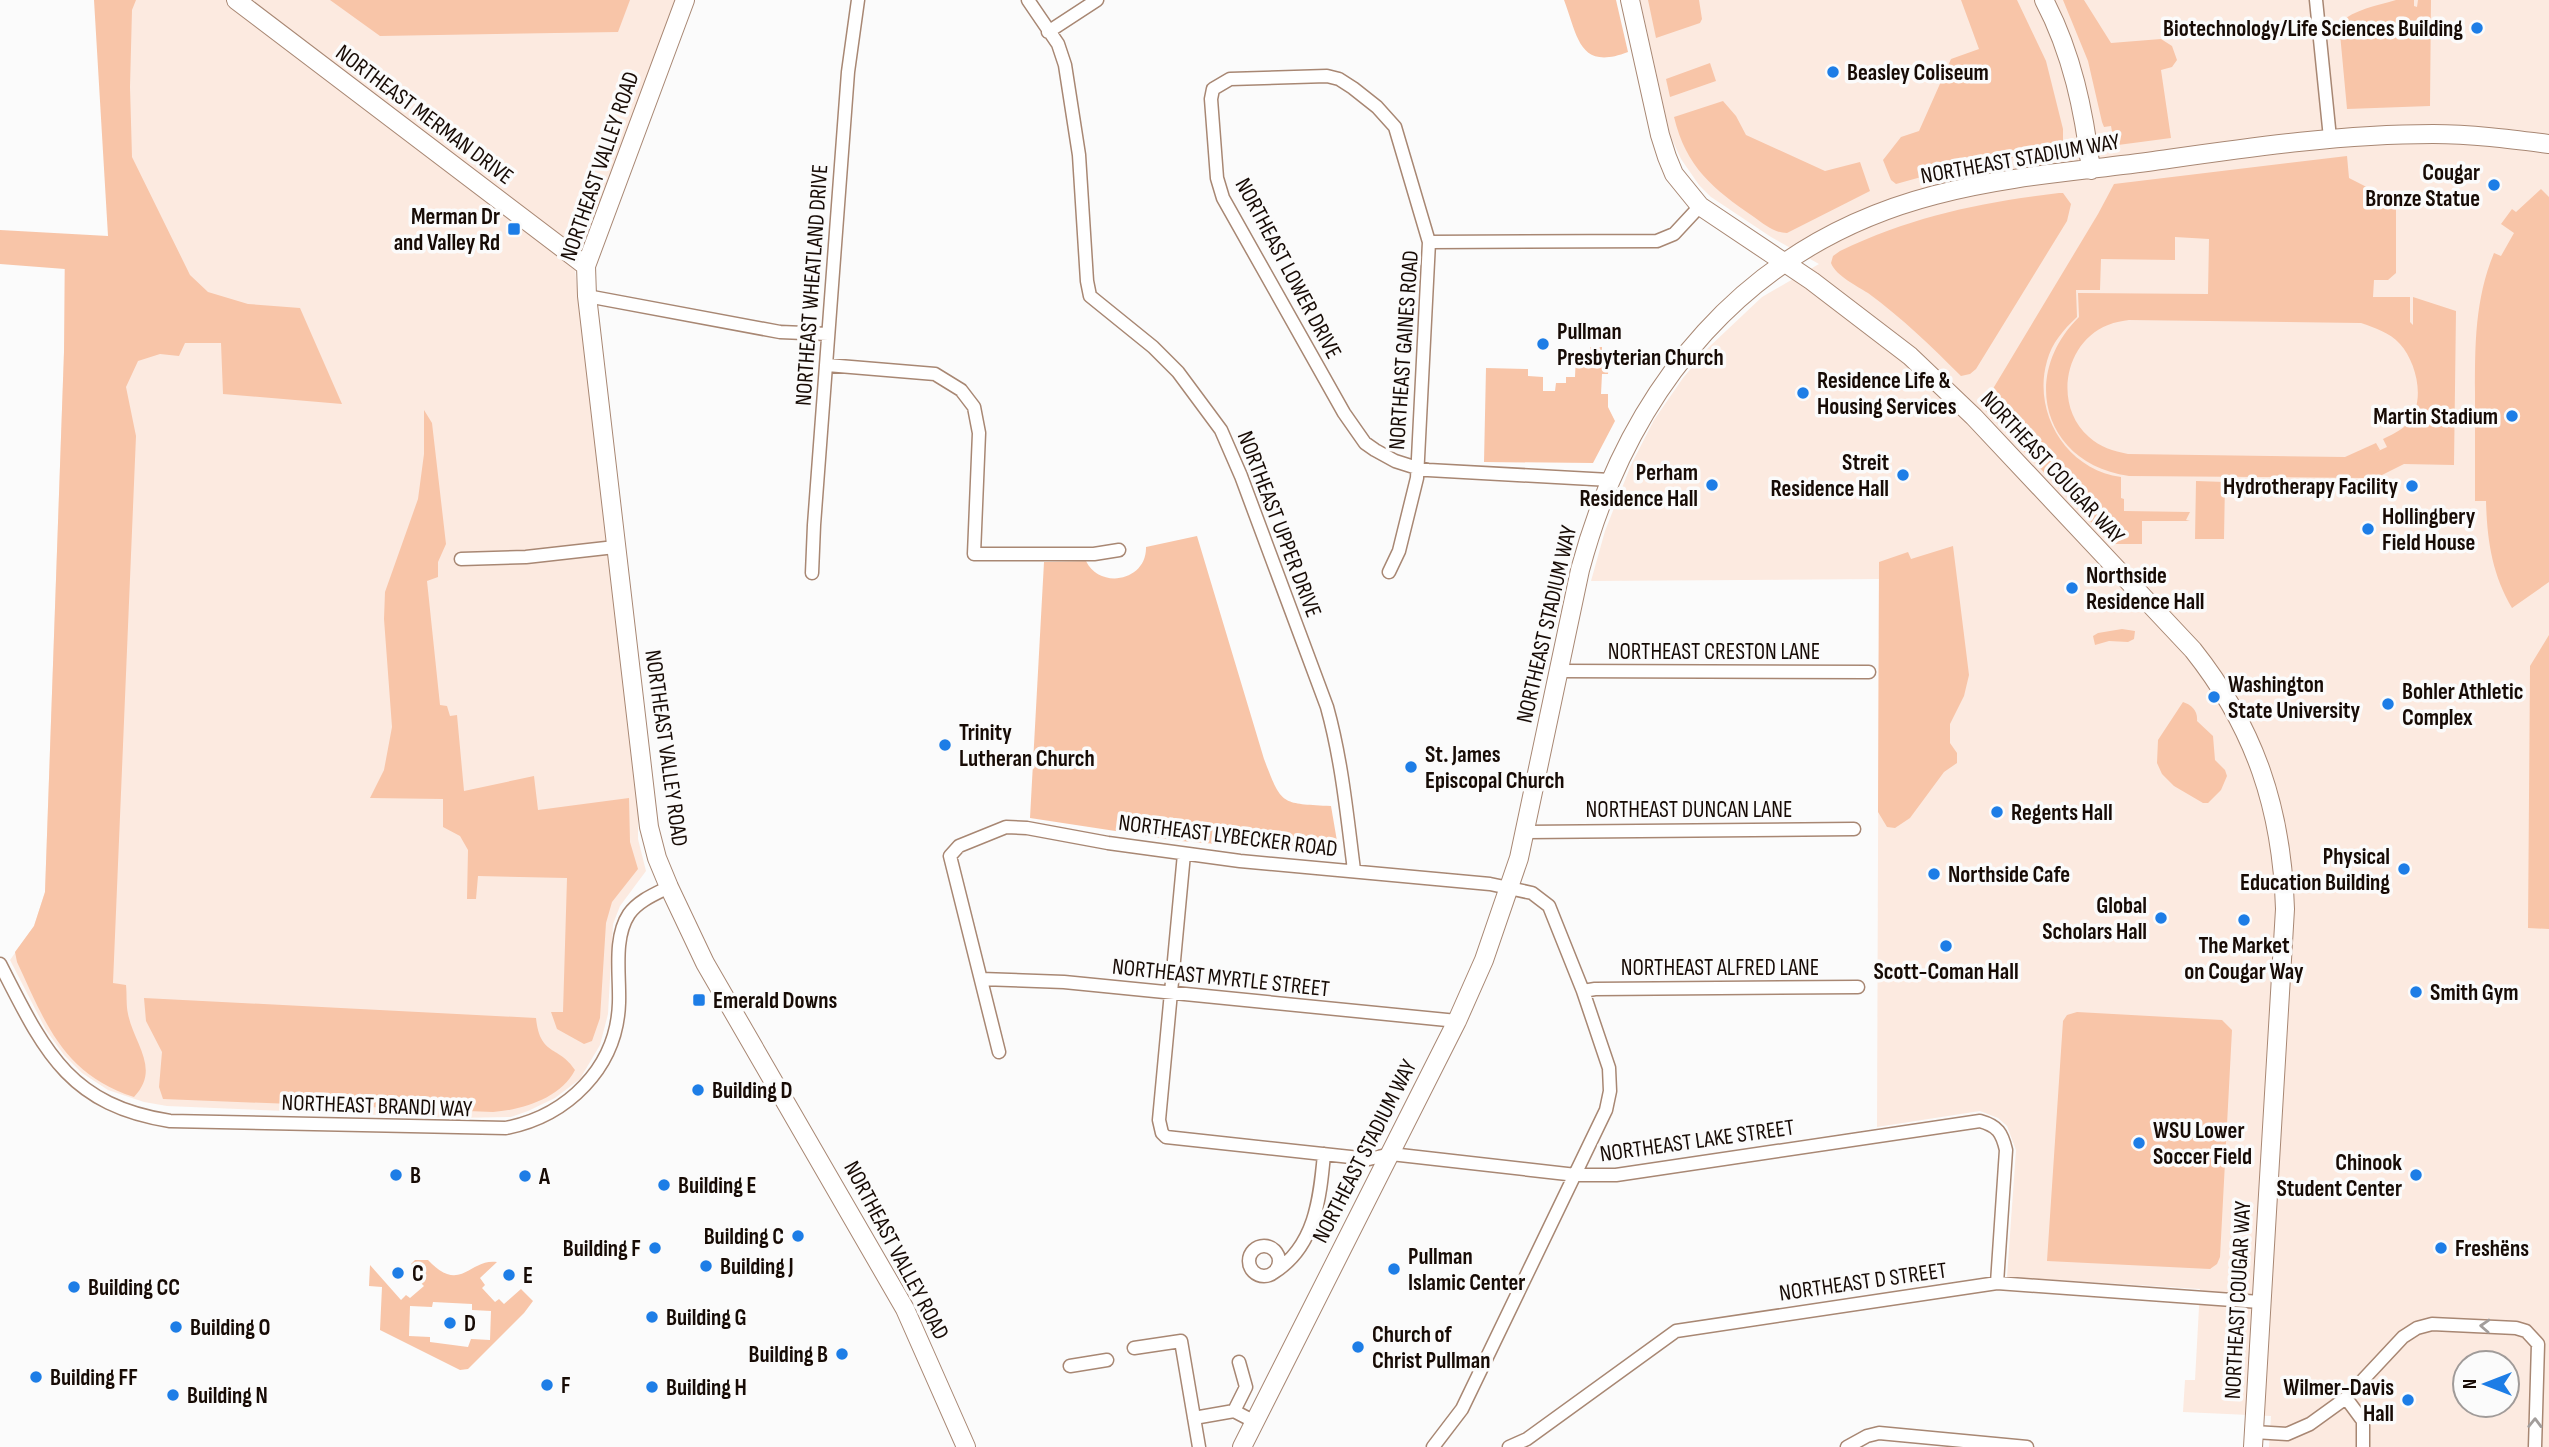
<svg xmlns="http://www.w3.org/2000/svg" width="2549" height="1447" font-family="'Sofia Sans Condensed',sans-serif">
  <rect width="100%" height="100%" fill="#fbfbfb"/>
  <path fill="#fceae0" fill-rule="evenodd" d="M 129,0 L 675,0 L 575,270 L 638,803 L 638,839 L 646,871 L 620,906 L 613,924 L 608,1014 L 600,1045 L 580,1079 L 555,1098 L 528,1111 L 511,1117 L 453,1118 L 167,1106 L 144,1102 L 108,1090 L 82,1073 L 64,1055 L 46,1030 L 10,960 L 34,926 L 45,892 L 64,352 L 64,243 L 133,244 L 128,147 Z
    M 1640,0 L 2549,0 L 2549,1447 L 2269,1447 L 2271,1416 L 2183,1412 L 2185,1380 L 2195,1380 L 2200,1289 L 2007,1277 L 2016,1150 L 2007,1126 L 1998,1118 L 1980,1111 L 1877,1127 L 1879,579 L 1591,581 L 1605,531 L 1631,465 L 1654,420 L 1683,378 L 1709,347 L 1762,297 L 1819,264 L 1771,237 L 1711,197 L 1699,185 L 1681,159 L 1670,135 ZM 2465,1363 L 2507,1363 L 2507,1405 L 2465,1405 Z"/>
  <path fill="#f8c5a8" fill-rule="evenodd" d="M 94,0 L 136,0 L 132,10 L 130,87 L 132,157 L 190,275 L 208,292 L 248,304 L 300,308 L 342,404 L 223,394 L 221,343 L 185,343 L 179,356 L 160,354 L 138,361 L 126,387 L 136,436 L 113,983 L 126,985 C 127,994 126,1005 128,1014 C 134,1044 161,1069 134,1097 C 63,1074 46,1024 17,962 L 15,952 L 34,926 L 45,892 L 64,352 L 65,269 L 0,264 L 0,230 L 108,236 Z
    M 330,0 L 630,0 L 618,32 L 380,36 Z
    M 1564,0 L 1616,0 L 1628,52 C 1579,71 1578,37 1564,0 Z
    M 1648,0 L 1699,0 L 1702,19 L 1700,23 L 1656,38 Z
    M 1961,0 L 2017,0 L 2046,61 L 2063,129 L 2063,144 L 2058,150 L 2051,153 L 1968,164 L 1896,184 L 1891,180 L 1883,160 L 1901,137 L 1919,131 L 1951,59 L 1979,49 Z
    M 2063,0 L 2084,0 L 2111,43 L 2161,39 L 2172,46 L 2177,60 L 2172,67 L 2161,70 L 2171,138 L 2118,145 L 2114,143 L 2111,126 L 2104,127 L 2102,122 L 2088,61 Z
    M 2396,0 L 2414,0 L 2414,6 L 2417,7 L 2418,0 L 2431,0 L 2430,106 L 2347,109 L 2339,23 C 2356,9 2375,6 2396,0 Z
    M 1710,63 L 1716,81 L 1670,97 L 1666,79 Z
    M 1723,101 L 1736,116 L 1746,135 L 1825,171 L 1860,162 L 1870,191 L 1787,233 C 1774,233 1764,224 1754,217 C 1713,189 1686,167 1674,117 Z
    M 2347,156 L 2349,178 L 2396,202 L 2396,273 L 2388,280 L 2374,280 L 2373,297 L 2410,297 L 2410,322 L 2413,325 L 2413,297 L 2456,311 L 2454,465 L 2404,464 L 2382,475 L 2365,478 L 2129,476 C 2044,464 2019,376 2079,317 L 2078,293 L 2208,294 L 2209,239 L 2175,237 L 2175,260 L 2101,259 L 2100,290 L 2076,290 L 2077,317 C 2063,330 2052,343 2047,361 C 2032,413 2067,470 2121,477 L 2121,498 L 2124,499 L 2124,511 L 2190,512 L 2186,520 L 2190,521 L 2142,521 L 2142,544 L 2112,544 L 1982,407 L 2098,214 L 2114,184 ZM 2129,320 L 2361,323 C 2375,328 2389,332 2400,344 C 2417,363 2427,404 2406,425 C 2400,431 2391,435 2383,439 L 2387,447 L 2376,452 L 2380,450 L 2376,443 L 2345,457 L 2128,454 C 2113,451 2100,447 2089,437 C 2053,406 2064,342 2108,325 C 2115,322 2123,321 2129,320 Z
    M 2541,189 L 2549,197 L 2549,582 L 2512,608 C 2492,574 2487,540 2486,501 L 2475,501 C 2475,465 2475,428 2475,392 C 2475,344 2475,299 2494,253 L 2501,256 L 2514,233 L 2501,224 L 2512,209 L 2516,212 Z
    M 2059,193 L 2063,193 L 2071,204 L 2067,221 L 1976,369 L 1970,374 L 1961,376 C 1932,347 1902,318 1868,293 C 1857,286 1836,276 1831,263 L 1833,256 L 1840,251 C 1914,216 1978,203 2059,193 Z
    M 1590,347 L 1602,347 L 1602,361 L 1609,362 L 1608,374 L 1602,374 L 1601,394 L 1608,394 L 1608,407 L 1615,421 L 1593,463 L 1484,462 L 1486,368 L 1528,369 L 1528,376 L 1543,377 L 1543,391 L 1555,391 L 1556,383 L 1566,383 L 1566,377 L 1575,377 L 1576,354 L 1590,354 Z
    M 424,410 L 432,423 L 446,544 L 438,562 L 438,577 L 427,581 L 440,705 L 447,706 L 450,716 L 457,715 L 464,791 L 534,776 L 538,810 L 629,798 L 630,842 L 638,869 L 612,902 L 606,923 L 600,1018 L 592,1041 L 584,1044 L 557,1029 L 551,1012 L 563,1012 L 567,878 L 478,876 L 476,899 L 467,899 L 468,850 L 460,836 L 443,827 L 443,799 L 370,798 L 384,770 L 392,727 L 384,619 L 385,592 L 418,499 L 424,454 Z
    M 2196,481 L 2225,482 L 2224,539 L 2195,539 Z
    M 1197,536 L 1264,759 C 1282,806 1281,803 1331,806 L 1338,847 L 1335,854 L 1181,841 L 1030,818 L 1044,562 L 1086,561 C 1100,590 1147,581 1146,547 Z
    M 1953,546 L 1969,675 L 1964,696 L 1950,724 L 1950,743 L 1957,753 L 1957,763 L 1944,772 L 1910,818 L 1895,828 L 1887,827 L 1878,812 L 1879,562 L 1908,552 L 1911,559 Z
    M 2122,629 L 2135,631 L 2134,639 L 2128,642 L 2109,641 L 2095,645 L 2093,636 L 2098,633 Z
    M 2549,635 L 2549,929 L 2528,928 L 2530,666 Z
    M 2183,702 C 2192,705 2198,711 2197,721 L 2213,736 L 2215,760 L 2225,770 L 2227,776 L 2221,790 L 2208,803 L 2203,803 L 2174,786 L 2162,774 L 2157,763 L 2158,740 Z
    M 144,998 L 536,1018 C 540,1057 559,1045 575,1070 C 561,1098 522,1110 493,1112 L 163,1099 L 159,1087 L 162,1052 L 146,1021 Z
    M 2077,1012 L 2222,1020 L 2232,1030 L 2220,1257 L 2217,1264 L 2210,1269 L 2047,1261 L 2063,1021 L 2067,1015 Z
    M 415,1260 L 428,1260 C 461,1295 469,1258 497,1262 L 480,1278 L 485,1285 L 482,1288 L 495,1302 L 499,1299 L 504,1304 L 521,1289 L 533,1301 L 524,1313 L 468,1369 L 460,1370 L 380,1330 L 382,1287 L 369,1286 L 370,1265 L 401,1300 L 406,1295 L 410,1298 L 424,1286 L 421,1283 L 424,1281 L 411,1264 ZM 433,1302 L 472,1304 L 472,1310 L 491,1311 L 490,1340 L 471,1339 L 468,1347 L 430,1342 L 430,1337 L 409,1336 L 410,1306 L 432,1307 Z"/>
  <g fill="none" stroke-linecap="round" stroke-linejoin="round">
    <g stroke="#a88773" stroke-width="15">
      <path id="street" d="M 1028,0 L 1058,44 L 1065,65 L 1079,155 L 1087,281 L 1090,296 L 1153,347 L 1178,372 L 1221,430 L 1241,476 L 1327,707 C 1342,761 1347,816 1354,870
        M 2316,0 L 2330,138
        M 1048,32 L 1097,0
        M 1429,242 L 1395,127 L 1377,107 L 1353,88 L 1339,79 L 1327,76 L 1230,79 L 1213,89 L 1211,99 L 1217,178 L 1223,198 L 1344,413 L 1365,443 L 1375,450 L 1395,461 L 1417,468 L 1428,470 L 1610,480
        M 587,296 L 780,332 L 828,334
        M 827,365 L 935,374 L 961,390 L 974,407 L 979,433 L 974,554 L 1094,554 L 1119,550
        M 461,559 L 526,557 L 615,547
        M 1389,572 L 1399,551 L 1417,478 L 1429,242 L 1657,241 L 1674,234 L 1700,206
        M 812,573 L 814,525 L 848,72 L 858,0
        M 1559,671 L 1869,672
        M 1526,832 L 1854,829
        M 1184,854 L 1159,1120 L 1162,1133 L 1166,1137 L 1369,1159 L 1391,1154 L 1576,1175 L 1616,1175 L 1980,1121 C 1998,1126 2002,1133 2006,1150 L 1997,1283
        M 0,964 C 43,1048 67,1105 170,1121 L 506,1128 C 567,1116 617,1068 619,1003 C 620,975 613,938 629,914 C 638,901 655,894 669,887
        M 981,979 L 1064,982 L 1457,1021
        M 1583,991 L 1595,989 L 1858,987
        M 999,1052 L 950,856 L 959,846 L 1006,827 L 1027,828 L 1108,843 L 1240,861 L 1490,884 L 1532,893 L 1549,906 L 1583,991 L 1609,1068 L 1610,1091 L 1606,1110 L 1462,1409 L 1433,1447
        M1249 1261a15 15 0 1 1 30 0a15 15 0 1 1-30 0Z
        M 1273,1273 C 1315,1247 1320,1199 1324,1154
        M 1134,1348 L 1181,1341 L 1199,1447
        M 1070,1366 L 1107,1360
        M 2346,1398 L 2363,1421 L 2363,1447
        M 1234,1411 L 1246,1387 L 1239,1362
        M 1194,1418 L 1234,1411 L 1255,1422
        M 2254,1432 L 2287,1434 L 2310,1424 L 2346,1398 L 2403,1337 L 2417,1328 L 2432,1324 L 2516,1328 L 2526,1331 L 2538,1344 L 2535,1447
        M 1509,1447 L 1527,1439 L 1676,1331 L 1997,1283 L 2260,1302
        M 1847,1447 L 1867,1436 L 1879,1433 L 2027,1447"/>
    </g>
    <g stroke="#a88773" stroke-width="20">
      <path id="secondary" d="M 236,0 L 586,266
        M 685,0 L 586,266 L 587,296 L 649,827 L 657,858 L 669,887 L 705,963 L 905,1309 L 966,1447
        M 1630,0 L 1660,135 L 1667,157 L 1674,174 L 1700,206 L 1812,281 L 1910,356 L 1974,417 L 2193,650 C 2255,728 2282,809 2285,909 L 2253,1447
        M 2044,0 C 2072,53 2084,111 2091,170
        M 1242,1447 L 1457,1021 L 1484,960 L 1519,858 L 1580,570 C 1629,387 1746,244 1935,195 C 2006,176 2081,171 2154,161 C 2246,148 2339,134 2433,134 C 2471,134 2510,139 2549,144"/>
    </g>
    <use href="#street" stroke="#fff" stroke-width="12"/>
    <use href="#secondary" stroke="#fff" stroke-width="18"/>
  </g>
  <defs><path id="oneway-chevron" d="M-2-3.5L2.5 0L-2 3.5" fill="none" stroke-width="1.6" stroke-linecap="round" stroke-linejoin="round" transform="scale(1.75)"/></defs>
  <g stroke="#a29d9b">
    <use href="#oneway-chevron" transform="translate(2485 1326) rotate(-177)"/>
    <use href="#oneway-chevron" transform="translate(2535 1423) rotate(-89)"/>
  </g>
  <g fill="#1d7de6" stroke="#fbfbfb" stroke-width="2.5">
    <circle cx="2477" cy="28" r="7"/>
    <circle cx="1833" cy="72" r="7"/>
    <circle cx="2494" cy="185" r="7"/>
    <rect x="507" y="222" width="14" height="14" rx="3.5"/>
    <circle cx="1543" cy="344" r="7"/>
    <circle cx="1803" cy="393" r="7"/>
    <circle cx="2512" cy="416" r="7"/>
    <circle cx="1903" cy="475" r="7"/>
    <circle cx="1712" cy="485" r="7"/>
    <circle cx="2412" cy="486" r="7"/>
    <circle cx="2368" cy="529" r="7"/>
    <circle cx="2072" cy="588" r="7"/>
    <circle cx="2214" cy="697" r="7"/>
    <circle cx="2388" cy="704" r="7"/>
    <circle cx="945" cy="745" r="7"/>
    <circle cx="1411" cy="767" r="7"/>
    <circle cx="1997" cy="812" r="7"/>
    <circle cx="2404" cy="869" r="7"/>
    <circle cx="1934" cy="874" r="7"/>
    <circle cx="2161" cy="918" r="7"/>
    <circle cx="2244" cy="920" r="7"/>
    <circle cx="1946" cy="946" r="7"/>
    <circle cx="2416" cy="992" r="7"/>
    <rect x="692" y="993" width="14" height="14" rx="3.5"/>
    <circle cx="698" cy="1090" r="7"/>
    <circle cx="2139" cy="1143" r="7"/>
    <circle cx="396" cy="1175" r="7"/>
    <circle cx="2416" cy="1175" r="7"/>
    <circle cx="525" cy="1176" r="7"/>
    <circle cx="664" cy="1185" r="7"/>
    <circle cx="798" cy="1236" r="7"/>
    <circle cx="655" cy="1248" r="7"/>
    <circle cx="2441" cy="1248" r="7"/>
    <circle cx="706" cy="1266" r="7"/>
    <circle cx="1394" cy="1269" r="7"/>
    <circle cx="398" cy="1273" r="7"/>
    <circle cx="509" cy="1275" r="7"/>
    <circle cx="74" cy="1287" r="7"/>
    <circle cx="652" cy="1317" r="7"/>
    <circle cx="450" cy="1323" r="7"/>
    <circle cx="176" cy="1327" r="7"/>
    <circle cx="1358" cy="1347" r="7"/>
    <circle cx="842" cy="1354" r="7"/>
    <circle cx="36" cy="1377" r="7"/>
    <circle cx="547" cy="1385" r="7"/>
    <circle cx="652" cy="1387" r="7"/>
    <circle cx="173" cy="1395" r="7"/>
    <circle cx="2408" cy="1400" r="7"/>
  </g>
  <g text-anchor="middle" stroke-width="7" stroke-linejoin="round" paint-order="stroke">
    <g font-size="23" font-weight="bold" fill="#170b05" stroke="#fbfbfb" text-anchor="start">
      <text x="2463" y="36" text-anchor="end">Biotechnology/Life Sciences Building</text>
      <text x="1847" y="80">Beasley Coliseum</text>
      <text x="2480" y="180" text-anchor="end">Cougar<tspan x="2480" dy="26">Bronze Statue</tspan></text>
      <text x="500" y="224" text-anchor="end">Merman Dr<tspan x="500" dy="26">and Valley Rd</tspan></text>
      <text x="1557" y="339">Pullman<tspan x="1557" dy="26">Presbyterian Church</tspan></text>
      <text x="1817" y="388">Residence Life &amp;<tspan x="1817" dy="26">Housing Services</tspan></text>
      <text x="2498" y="424" text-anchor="end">Martin Stadium</text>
      <text x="1889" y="470" text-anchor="end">Streit<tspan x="1889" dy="26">Residence Hall</tspan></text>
      <text x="1698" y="480" text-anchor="end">Perham<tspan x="1698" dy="26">Residence Hall</tspan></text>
      <text x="2398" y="494" text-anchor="end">Hydrotherapy Facility</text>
      <text x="2382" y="524">Hollingbery<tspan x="2382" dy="26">Field House</tspan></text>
      <text x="2086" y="583">Northside<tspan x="2086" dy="26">Residence Hall</tspan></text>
      <text x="2228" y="692">Washington<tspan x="2228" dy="26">State University</tspan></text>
      <text x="2402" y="699">Bohler Athletic<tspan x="2402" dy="26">Complex</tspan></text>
      <text x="959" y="740">Trinity<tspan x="959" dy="26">Lutheran Church</tspan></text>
      <text x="1425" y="762">St. James<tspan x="1425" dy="26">Episcopal Church</tspan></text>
      <text x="2011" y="820">Regents Hall</text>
      <text x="2390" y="864" text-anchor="end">Physical<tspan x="2390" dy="26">Education Building</tspan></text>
      <text x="1948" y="882">Northside Cafe</text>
      <text x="2147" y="913" text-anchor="end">Global<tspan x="2147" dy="26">Scholars Hall</tspan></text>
      <text x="2244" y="953" text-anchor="middle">The Market<tspan x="2244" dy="26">on Cougar Way</tspan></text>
      <text x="1946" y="979" text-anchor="middle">Scott-Coman Hall</text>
      <text x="2430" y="1000">Smith Gym</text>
      <text x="713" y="1008">Emerald Downs</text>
      <text x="712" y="1098">Building D</text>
      <text x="2153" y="1138">WSU Lower<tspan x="2153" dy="26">Soccer Field</tspan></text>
      <text x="2402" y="1170" text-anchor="end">Chinook<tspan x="2402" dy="26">Student Center</tspan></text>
      <text x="410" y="1183">B</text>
      <text x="539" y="1184">A</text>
      <text x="678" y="1193">Building E</text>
      <text x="784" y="1244" text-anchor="end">Building C</text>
      <text x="641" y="1256" text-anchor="end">Building F</text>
      <text x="2455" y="1256">Freshëns</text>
      <text x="1408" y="1264">Pullman<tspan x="1408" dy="26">Islamic Center</tspan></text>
      <text x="720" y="1274">Building J</text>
      <text x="412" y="1281">C</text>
      <text x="523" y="1283">E</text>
      <text x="88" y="1295">Building CC</text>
      <text x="666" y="1325">Building G</text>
      <text x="464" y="1331">D</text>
      <text x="190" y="1335">Building O</text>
      <text x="1372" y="1342">Church of<tspan x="1372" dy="26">Christ Pullman</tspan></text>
      <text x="828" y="1362" text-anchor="end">Building B</text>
      <text x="50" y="1385">Building FF</text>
      <text x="561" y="1393">F</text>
      <text x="666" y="1395">Building H</text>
      <text x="2394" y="1395" text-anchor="end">Wilmer-Davis<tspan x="2394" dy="26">Hall</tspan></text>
      <text x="187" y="1403">Building N</text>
    </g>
    <g font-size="23" fill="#170b05" stroke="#fbfbfb">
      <text transform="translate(425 114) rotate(37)" y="8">NORTHEAST MERMAN DRIVE</text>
      <text transform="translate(2020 158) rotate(-10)" y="8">NORTHEAST STADIUM WAY</text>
      <text transform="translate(599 166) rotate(-71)" y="8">NORTHEAST VALLEY ROAD</text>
      <text transform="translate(1289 268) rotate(62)" y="8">NORTHEAST LOWER DRIVE</text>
      <text transform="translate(811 285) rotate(-86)" y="8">NORTHEAST WHEATLAND DRIVE</text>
      <text transform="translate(1403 350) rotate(-86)" y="8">NORTHEAST GAINES ROAD</text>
      <text transform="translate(2053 467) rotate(47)" y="8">NORTHEAST COUGAR WAY</text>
      <text transform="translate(1280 524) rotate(69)" y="8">NORTHEAST UPPER DRIVE</text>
      <text transform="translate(1546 624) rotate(-77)" y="8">NORTHEAST STADIUM WAY</text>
      <text x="1714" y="659">NORTHEAST CRESTON LANE</text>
      <text transform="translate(667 748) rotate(82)" y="8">NORTHEAST VALLEY ROAD</text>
      <text x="1689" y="817">NORTHEAST DUNCAN LANE</text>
      <text transform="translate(1228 835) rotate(7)" y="8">NORTHEAST LYBECKER ROAD</text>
      <text x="1720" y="975">NORTHEAST ALFRED LANE</text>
      <text transform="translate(1221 977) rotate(6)" y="8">NORTHEAST MYRTLE STREET</text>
      <text transform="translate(377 1105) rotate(2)" y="8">NORTHEAST BRANDI WAY</text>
      <text transform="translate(1697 1140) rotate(-8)" y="8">NORTHEAST LAKE STREET</text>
      <text transform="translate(1364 1151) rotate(-63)" y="8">NORTHEAST STADIUM WAY</text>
      <text transform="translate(897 1250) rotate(62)" y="8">NORTHEAST VALLEY ROAD</text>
      <text transform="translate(1863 1281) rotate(-8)" y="8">NORTHEAST D STREET</text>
      <text transform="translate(2237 1300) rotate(-87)" y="8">NORTHEAST COUGAR WAY</text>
    </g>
  </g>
  <g transform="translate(2486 1384) rotate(270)"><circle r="33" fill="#fbfbfb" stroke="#a09b99" stroke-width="2"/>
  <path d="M0-5L12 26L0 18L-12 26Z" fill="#1d7de6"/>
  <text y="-10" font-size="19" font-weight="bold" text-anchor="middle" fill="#170b05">N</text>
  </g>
</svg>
